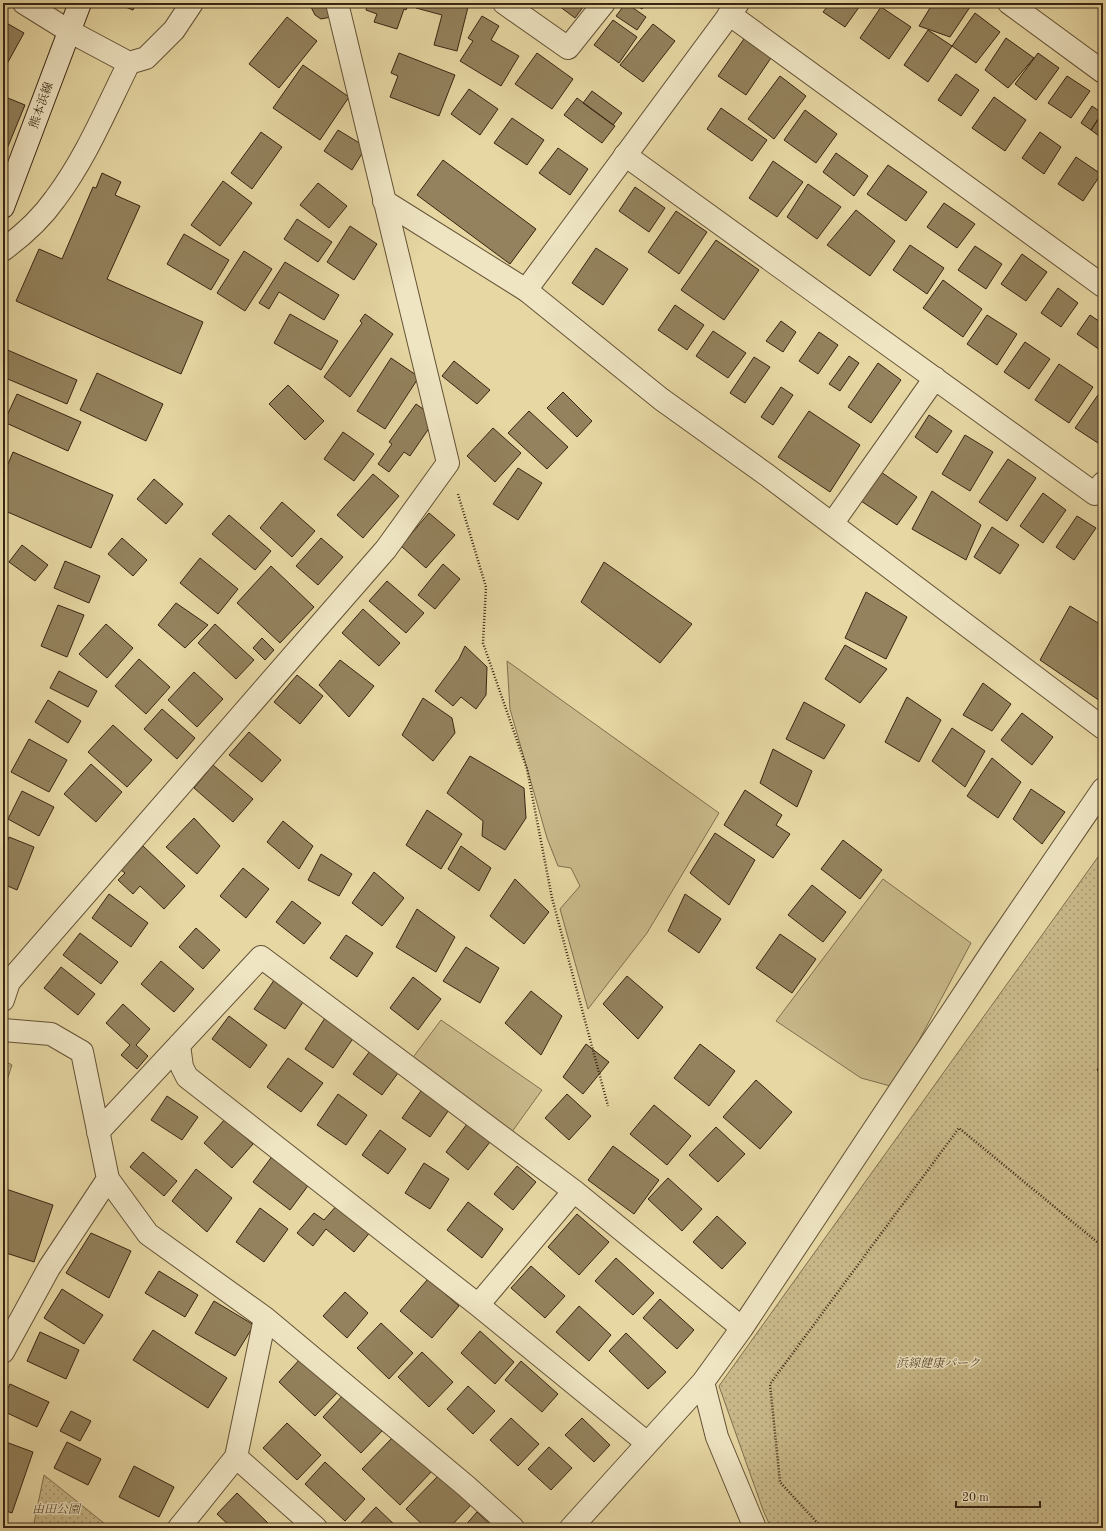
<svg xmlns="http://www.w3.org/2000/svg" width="1106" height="1531" font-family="'Old Standard TT','Noto Serif JP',serif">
  <defs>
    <pattern id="park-dots" width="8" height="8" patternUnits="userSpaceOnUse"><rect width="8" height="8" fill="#c9b98a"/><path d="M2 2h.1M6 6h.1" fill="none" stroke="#a4966f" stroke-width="1.8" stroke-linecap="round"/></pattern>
  </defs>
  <rect width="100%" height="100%" fill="#e6d7a3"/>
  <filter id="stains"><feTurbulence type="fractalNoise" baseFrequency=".005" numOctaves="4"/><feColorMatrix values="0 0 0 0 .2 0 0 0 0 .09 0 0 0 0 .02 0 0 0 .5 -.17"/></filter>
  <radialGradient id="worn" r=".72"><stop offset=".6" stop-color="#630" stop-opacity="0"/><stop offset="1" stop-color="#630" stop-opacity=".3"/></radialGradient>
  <path fill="#c9b98a" stroke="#816f4e" d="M 507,661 L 719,813 L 647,933 L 588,1009 L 560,909 L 580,886 L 571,868 L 558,866 L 547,838 L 510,709 Z
    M 883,879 L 971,943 L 894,1087 L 861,1078 L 776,1021 Z
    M 441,1020 L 542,1090 L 509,1136 L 411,1060 Z"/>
  <path fill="url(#park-dots)" stroke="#816f4e" d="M 1103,850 L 1103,1528 L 771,1528 L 763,1510 L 719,1386 Z
    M 3,1060 L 12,1065 L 3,1092 Z
    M 44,1475 L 110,1528 L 33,1528 Z"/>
  <path fill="#93825d" stroke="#392512" d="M 115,3 L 136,3 L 133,10 Z
    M 298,3 L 328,3 L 331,17 L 321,19 L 315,15 L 310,5 L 298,5 Z
    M 368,3 L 409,3 L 406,10 L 404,9 L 397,29 L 374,22 L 377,14 L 366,10 Z
    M 417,3 L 456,3 L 468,7 L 457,51 L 434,45 L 442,15 L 416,8 Z
    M 555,3 L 586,3 L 575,18 Z
    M 626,3 L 646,17 L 637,30 L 616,16 Z
    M 633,3 L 646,3 L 642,9 Z
    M 830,3 L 862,3 L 845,27 L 823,12 Z
    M 933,3 L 964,3 L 970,7 L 950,37 L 919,26 Z
    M 881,7 L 911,27 L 889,59 L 860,38 Z
    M 975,13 L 1000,32 L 976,63 L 952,46 Z
    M 482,16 L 499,26 L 491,40 L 519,56 L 501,86 L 460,61 L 473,41 L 468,38 Z
    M 287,17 L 317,41 L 279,88 L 249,64 Z
    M 613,20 L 637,37 L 619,63 L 594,45 Z
    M 3,21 L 24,33 L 3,71 Z
    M 653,24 L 675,41 L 643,82 L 620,65 Z
    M 928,30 L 952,46 L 928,82 L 904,65 Z
    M 746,36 L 773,55 L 746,95 L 718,76 Z
    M 1006,38 L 1034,58 L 1008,88 L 985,70 Z
    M 399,53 L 455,75 L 439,116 L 390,97 L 398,76 L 391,73 Z
    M 537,53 L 573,79 L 552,109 L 515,84 Z
    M 1038,53 L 1059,68 L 1036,100 L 1015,84 Z
    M 303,65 L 349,97 L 320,140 L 273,108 Z
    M 956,74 L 979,90 L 961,116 L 938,100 Z
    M 780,76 L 806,96 L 774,139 L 748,119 Z
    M 1067,76 L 1090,91 L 1071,118 L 1048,103 Z
    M 469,89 L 498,109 L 480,135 L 451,114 Z
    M 592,91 L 622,113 L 613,125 L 583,103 Z
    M 3,96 L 25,105 L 4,156 L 3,156 Z
    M 994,97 L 1026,120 L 1005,151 L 972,128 Z
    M 577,98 L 615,126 L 602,143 L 564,115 Z
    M 1092,106 L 1102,113 L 1091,130 L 1081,123 Z
    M 721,108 L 767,140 L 752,161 L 707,129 Z
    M 805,110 L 837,134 L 816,163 L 784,140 Z
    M 1103,112 L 1103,139 L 1091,130 Z
    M 512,118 L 544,140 L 527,165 L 494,143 Z
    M 338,130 L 366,147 L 352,170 L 324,151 Z
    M 261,132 L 282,147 L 252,189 L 231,173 Z
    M 1040,132 L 1061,147 L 1044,174 L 1022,158 Z
    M 558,148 L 588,169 L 570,195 L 539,173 Z
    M 836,153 L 868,176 L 854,196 L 823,172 Z
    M 1076,157 L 1101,174 L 1083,201 L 1058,184 Z
    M 443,160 L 536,229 L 510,264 L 417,195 Z
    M 773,161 L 803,182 L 777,217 L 749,198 Z
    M 888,165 L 927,192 L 906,221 L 867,194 Z
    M 102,173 L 121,182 L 115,195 L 140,206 L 107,279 L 203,322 L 181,374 L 16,301 L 39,249 L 62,259 L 93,187 L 96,188 Z
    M 223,181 L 252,203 L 220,246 L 191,225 Z
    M 318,183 L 347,206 L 329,228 L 300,205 Z
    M 808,184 L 841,207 L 817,239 L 787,217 Z
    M 635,187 L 665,208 L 649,232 L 619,211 Z
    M 944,203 L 975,224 L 957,248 L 927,227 Z
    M 856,210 L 895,241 L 870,276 L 827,245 Z
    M 676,211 L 707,232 L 679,274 L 648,252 Z
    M 297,219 L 332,242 L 318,262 L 284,239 Z
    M 350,226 L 377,244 L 354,280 L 327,262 Z
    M 184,234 L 229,260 L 211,290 L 167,264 Z
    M 716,240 L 759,270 L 724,320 L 681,290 Z
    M 910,245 L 944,268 L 927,294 L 893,270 Z
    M 975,246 L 1002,264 L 986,289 L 958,270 Z
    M 596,248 L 628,269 L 603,305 L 572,283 Z
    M 244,251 L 272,269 L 245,311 L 217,293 Z
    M 1022,254 L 1047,272 L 1026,301 L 1001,284 Z
    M 285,262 L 339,295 L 324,320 L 279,292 L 269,309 L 259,303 Z
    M 943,280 L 982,309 L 963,337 L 923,308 Z
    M 1058,288 L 1078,303 L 1061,327 L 1041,313 Z
    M 675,305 L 704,325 L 687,350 L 658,330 Z
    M 290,314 L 338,341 L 321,370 L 274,343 Z
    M 365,314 L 393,334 L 350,397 L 324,377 L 362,323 L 360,321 Z
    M 987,315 L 1017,334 L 997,365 L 967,344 Z
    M 1090,315 L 1103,324 L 1103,352 L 1077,334 Z
    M 781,321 L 796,332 L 783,352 L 766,341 Z
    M 713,331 L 746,353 L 728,378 L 696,356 Z
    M 819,332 L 838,345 L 818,374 L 799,361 Z
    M 1025,342 L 1050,359 L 1029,389 L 1004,372 Z
    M 3,348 L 77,380 L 67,404 L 3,377 Z
    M 849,356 L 859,363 L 840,391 L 829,384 Z
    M 754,357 L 770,367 L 745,403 L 730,393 Z
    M 391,358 L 419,377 L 385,429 L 357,411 Z
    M 454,361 L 490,390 L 477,404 L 442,376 Z
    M 878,363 L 901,380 L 871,423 L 848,407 Z
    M 1059,364 L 1093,387 L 1069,423 L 1035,400 Z
    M 97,373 L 163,404 L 146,441 L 80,410 Z
    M 288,385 L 324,421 L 305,440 L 269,404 Z
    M 781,387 L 793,395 L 773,425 L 761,417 Z
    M 563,392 L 592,421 L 577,437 L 547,408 Z
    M 1100,392 L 1103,395 L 1103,442 L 1101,445 L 1075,428 Z
    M 17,394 L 81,422 L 68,451 L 4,422 Z
    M 416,404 L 436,418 L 410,456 L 404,452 L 389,472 L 378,464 L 392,444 L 389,442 Z
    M 529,411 L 568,447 L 547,469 L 508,433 Z
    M 809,411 L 860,445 L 830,492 L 778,457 Z
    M 929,415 L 952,431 L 937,453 L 915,437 Z
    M 493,428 L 521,453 L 495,482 L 467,456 Z
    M 343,432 L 374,454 L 354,481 L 324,459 Z
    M 965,435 L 993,452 L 970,491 L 942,474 Z
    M 13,452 L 113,495 L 91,548 L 3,510 L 3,476 Z
    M 1008,459 L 1036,478 L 1007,521 L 979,502 Z
    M 518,468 L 542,483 L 518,520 L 493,504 Z
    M 881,472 L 917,497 L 897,525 L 861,501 Z
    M 373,474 L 399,496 L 363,538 L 337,515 Z
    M 154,479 L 183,504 L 166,524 L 137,499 Z
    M 932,491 L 981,525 L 966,560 L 912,529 Z
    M 1043,493 L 1066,510 L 1043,543 L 1020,526 Z
    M 282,502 L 315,531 L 292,557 L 260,528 Z
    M 429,513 L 455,535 L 426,568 L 401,546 Z
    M 229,515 L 271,551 L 255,570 L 212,534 Z
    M 1077,516 L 1096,528 L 1074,560 L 1056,547 Z
    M 992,527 L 1019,545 L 1000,574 L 974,557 Z
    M 122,538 L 147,560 L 133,576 L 108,554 Z
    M 321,538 L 343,557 L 318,585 L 296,566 Z
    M 22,545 L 48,565 L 35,581 L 9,562 Z
    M 200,558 L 238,589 L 218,614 L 180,583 Z
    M 65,561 L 100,576 L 89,603 L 54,588 Z
    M 604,562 L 692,624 L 660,663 L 581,602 Z
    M 443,564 L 460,579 L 435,609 L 418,595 Z
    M 271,566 L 314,607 L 280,643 L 237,603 Z
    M 387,581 L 424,613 L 406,633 L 369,601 Z
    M 866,592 L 907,617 L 886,659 L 845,638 Z
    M 176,603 L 208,625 L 185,648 L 158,625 Z
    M 58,605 L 84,615 L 67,657 L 41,646 Z
    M 1070,606 L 1103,626 L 1103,703 L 1040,660 Z
    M 363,609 L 400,643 L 379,666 L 342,633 Z
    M 106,624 L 133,648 L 107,678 L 79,654 Z
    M 215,624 L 254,660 L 236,679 L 198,643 Z
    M 262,638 L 274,650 L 265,660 L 253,648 Z
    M 845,645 L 887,669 L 860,703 L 825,679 Z
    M 465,646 L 487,667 L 486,695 L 476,709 L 461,697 L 453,706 L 435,691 L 459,659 Z
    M 139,659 L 170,687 L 146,714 L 115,686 Z
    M 340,660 L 374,686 L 349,717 L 319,685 Z
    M 59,671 L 97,691 L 88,707 L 50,688 Z
    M 194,672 L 223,699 L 197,727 L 168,700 Z
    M 297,675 L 323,696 L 300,724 L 274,702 Z
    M 983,683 L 1011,704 L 992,731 L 963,715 Z
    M 907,697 L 941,720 L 919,762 L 885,742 Z
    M 423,698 L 452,718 L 455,733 L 433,761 L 402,735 Z
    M 48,700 L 81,721 L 68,743 L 35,722 Z
    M 804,702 L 845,725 L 824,759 L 786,739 Z
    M 162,709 L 195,738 L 177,759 L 144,729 Z
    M 1022,713 L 1053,737 L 1032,765 L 1001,740 Z
    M 113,725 L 152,760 L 127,787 L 88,752 Z
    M 952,728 L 985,751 L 965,787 L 932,761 Z
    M 249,732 L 281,760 L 262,782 L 229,755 Z
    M 29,739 L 67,760 L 49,792 L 11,772 Z
    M 773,749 L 812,771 L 797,807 L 760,783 Z
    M 470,756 L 524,788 L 526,818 L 505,850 L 482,836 L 483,821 L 447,793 Z
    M 992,758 L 1021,782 L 998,818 L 967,796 Z
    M 91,764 L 122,792 L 96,822 L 64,794 Z
    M 213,765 L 253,799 L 233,822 L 194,788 Z
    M 1031,789 L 1065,812 L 1042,844 L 1013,819 Z
    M 745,790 L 782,815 L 776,825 L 790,834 L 773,858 L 724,825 Z
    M 22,791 L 54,807 L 39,836 L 8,819 Z
    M 427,810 L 462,834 L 441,869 L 406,845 Z
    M 194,818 L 220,846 L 197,874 L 166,847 Z
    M 283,821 L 313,846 L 299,869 L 267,842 Z
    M 715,833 L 755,860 L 729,905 L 690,873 Z
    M 9,837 L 34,847 L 17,890 L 3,884 L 3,852 Z
    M 843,840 L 882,870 L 860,899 L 821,869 Z
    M 143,846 L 185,886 L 164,909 L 140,886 L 133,894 L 118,880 L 125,873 L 121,870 Z
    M 461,846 L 491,868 L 479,891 L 448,869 Z
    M 321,854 L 352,874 L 339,896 L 308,880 Z
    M 243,868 L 269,889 L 246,918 L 220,896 Z
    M 374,872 L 404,898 L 382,926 L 352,903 Z
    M 515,879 L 549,912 L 524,944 L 490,916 Z
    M 812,885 L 846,912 L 823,942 L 788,915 Z
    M 109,894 L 148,923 L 131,947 L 92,918 Z
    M 685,894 L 721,919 L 699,953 L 668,931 Z
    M 292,901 L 321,923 L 304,944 L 276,922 Z
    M 417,909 L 455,937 L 436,972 L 396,947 Z
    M 196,928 L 220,950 L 203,969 L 179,947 Z
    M 80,933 L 118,962 L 101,984 L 63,955 Z
    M 780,934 L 816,959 L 792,993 L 756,968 Z
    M 346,935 L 373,953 L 357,977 L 330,958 Z
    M 466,947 L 499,968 L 480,1003 L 443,981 Z
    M 161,961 L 194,989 L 174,1012 L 141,984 Z
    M 61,967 L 95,994 L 78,1015 L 44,988 Z
    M 277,976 L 307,996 L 285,1029 L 254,1009 Z
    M 627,976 L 663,1007 L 638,1039 L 603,1004 Z
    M 413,977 L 441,999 L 418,1030 L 390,1008 Z
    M 531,991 L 562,1016 L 541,1055 L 505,1023 Z
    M 123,1004 L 150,1029 L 136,1045 L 148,1056 L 137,1069 L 121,1055 L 130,1045 L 106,1023 Z
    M 229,1016 L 267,1045 L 250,1068 L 212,1039 Z
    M 325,1018 L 354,1037 L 333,1068 L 305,1049 Z
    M 586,1044 L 609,1062 L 583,1094 L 563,1077 Z
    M 700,1044 L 735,1071 L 709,1106 L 674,1078 Z
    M 370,1051 L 398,1073 L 382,1095 L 353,1074 Z
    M 288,1058 L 323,1083 L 301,1112 L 267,1087 Z
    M 1103,1061 L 1103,1074 L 1097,1070 Z
    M 756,1080 L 792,1112 L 760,1149 L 723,1117 Z
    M 423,1088 L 451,1107 L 430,1137 L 402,1118 Z
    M 338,1094 L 367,1115 L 346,1145 L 317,1125 Z
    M 567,1094 L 591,1116 L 569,1140 L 545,1118 Z
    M 167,1096 L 198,1117 L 182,1140 L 151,1120 Z
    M 654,1105 L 691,1136 L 667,1165 L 630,1134 Z
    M 225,1119 L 253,1144 L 232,1168 L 204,1143 Z
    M 467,1124 L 490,1142 L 468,1170 L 446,1152 Z
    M 716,1127 L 745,1154 L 718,1182 L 689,1155 Z
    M 380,1130 L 406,1149 L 388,1174 L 362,1155 Z
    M 613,1146 L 659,1180 L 634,1214 L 588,1180 Z
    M 276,1151 L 313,1179 L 290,1210 L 253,1182 Z
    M 143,1152 L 177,1181 L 164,1196 L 130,1167 Z
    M 424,1163 L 449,1179 L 430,1209 L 405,1193 Z
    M 517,1166 L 536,1182 L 513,1210 L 494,1194 Z
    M 196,1169 L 232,1198 L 207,1232 L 172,1201 Z
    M 668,1178 L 702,1209 L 682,1231 L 648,1199 Z
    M 3,1188 L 53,1205 L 34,1262 L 3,1252 Z
    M 468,1202 L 503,1229 L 482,1258 L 447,1230 Z
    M 338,1204 L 371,1231 L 354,1252 L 326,1229 L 313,1246 L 297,1233 L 314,1213 L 324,1220 Z
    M 260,1208 L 288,1229 L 264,1262 L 236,1242 Z
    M 577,1214 L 609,1242 L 579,1275 L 548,1247 Z
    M 717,1216 L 746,1243 L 722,1269 L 693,1242 Z
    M 91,1233 L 131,1251 L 109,1298 L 66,1273 Z
    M 616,1258 L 654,1293 L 633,1315 L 595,1281 Z
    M 531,1266 L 565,1296 L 545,1318 L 511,1288 Z
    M 159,1271 L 198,1295 L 185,1317 L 145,1293 Z
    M 428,1279 L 459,1306 L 432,1338 L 400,1311 Z
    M 62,1289 L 103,1315 L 84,1344 L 44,1318 Z
    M 345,1292 L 368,1313 L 347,1338 L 323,1316 Z
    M 660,1299 L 694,1330 L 677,1349 L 643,1318 Z
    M 214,1301 L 254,1325 L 235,1356 L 195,1333 Z
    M 579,1306 L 611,1335 L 589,1361 L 556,1332 Z
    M 381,1323 L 413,1353 L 389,1379 L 357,1348 Z
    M 153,1330 L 227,1378 L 208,1408 L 133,1360 Z
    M 480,1331 L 514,1362 L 495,1384 L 461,1353 Z
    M 40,1332 L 79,1350 L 66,1379 L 27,1361 Z
    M 626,1333 L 666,1372 L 648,1389 L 609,1351 Z
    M 422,1352 L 453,1382 L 429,1407 L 398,1377 Z
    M 302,1357 L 338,1392 L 315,1416 L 279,1382 Z
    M 521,1361 L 558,1394 L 542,1412 L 505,1380 Z
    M 10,1384 L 49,1402 L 37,1427 L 3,1411 L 3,1398 Z
    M 468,1386 L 495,1411 L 473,1434 L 447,1409 Z
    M 344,1394 L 382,1431 L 361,1453 L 323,1417 Z
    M 71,1411 L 91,1421 L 80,1441 L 60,1431 Z
    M 511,1418 L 539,1444 L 518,1466 L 490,1440 Z
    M 582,1418 L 610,1445 L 594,1462 L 565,1435 Z
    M 287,1423 L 321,1455 L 297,1480 L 263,1448 Z
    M 394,1436 L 432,1471 L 400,1505 L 362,1469 Z
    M 3,1441 L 33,1452 L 12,1513 L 3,1510 Z
    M 67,1442 L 101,1459 L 88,1485 L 54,1468 Z
    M 549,1447 L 572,1468 L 551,1490 L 528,1469 Z
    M 325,1462 L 365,1499 L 345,1521 L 305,1484 Z
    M 134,1466 L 174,1487 L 159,1517 L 119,1497 Z
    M 439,1475 L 471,1505 L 449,1528 L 426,1528 L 406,1509 Z
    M 237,1493 L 269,1524 L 265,1528 L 232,1528 L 217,1514 Z
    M 376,1507 L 398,1528 L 360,1528 L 358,1526 Z
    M 477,1512 L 494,1528 L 463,1528 Z"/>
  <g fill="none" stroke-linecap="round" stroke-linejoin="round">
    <g stroke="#645236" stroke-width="24">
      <path id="minor" d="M 24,3 L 69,31 L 129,63
        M 504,3 L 568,48 L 604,3
        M 1009,3 L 1103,72
        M 729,14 L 1103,286
        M 625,155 L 1095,494 L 1103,483
        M 384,201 L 526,290 L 661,399 L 767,475 L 1103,728
        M 3,250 C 22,236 41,219 55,199 C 86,158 106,109 129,63 L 146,58 L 174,30 L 192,3
        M 832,524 L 935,378
        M 3,1000 L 9,982 L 386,549 L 448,463 L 337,3
        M 3,1030 L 51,1034 L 82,1052 L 108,1179 L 148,1234 L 265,1318 L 466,1486 L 513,1528
        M 179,1045 L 182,1067 L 187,1077 L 478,1305 L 647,1443
        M 98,1132 L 261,957 L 574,1191 L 742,1328
        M 478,1305 L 574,1191
        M 265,1318 L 236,1457 L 316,1528
        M 3,1352 L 49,1268 L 108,1179
        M 179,1528 L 236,1457
        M 571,1528 L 703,1382
        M 755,1528 L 717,1437 L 703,1382 L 742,1328 L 995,947 L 1103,789"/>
    </g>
    <g stroke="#645236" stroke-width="24">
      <path id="tertiary" d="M 526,290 L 738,3"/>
    </g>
    <g stroke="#392512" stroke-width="24">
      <path id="secondary" d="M 3,207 L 80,3"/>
    </g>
    <path stroke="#392512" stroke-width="2.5" stroke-dasharray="1 2" stroke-linecap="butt" d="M 458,494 L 486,587 L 483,643 L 527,769 L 552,898 L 608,1106
      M 822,1528 L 780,1482 L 770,1384 L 959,1128 L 1103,1247"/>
    <use href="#minor" stroke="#efe5c3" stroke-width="22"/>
    <use href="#tertiary" stroke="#efe5c3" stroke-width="22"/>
    <use href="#secondary" stroke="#efe5c3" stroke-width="22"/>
  </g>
  <g text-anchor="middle" stroke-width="3" stroke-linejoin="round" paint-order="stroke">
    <g font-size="12" fill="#392512" stroke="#efe5c3">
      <text transform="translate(41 105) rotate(-70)" y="4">熊本浜線</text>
    </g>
    <g font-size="12" font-style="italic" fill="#5d4a30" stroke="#efe5c3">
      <text x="938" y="1367">浜線健康パーク</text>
      <text x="56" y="1513">由田公園</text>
    </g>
  </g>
  <rect width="1106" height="1531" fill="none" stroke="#e6d7a3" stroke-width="16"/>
  <rect x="4" y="4" width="1098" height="1523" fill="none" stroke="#392512" stroke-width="2"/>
  <rect x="8" y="8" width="1090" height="1515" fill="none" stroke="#392512"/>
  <path d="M956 1501v6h84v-6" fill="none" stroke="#392512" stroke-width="2"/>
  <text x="962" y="1501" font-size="12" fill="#392512" stroke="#efe5c3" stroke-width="3" paint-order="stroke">20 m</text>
  <rect width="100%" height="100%" filter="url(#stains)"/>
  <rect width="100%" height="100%" fill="url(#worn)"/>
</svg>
